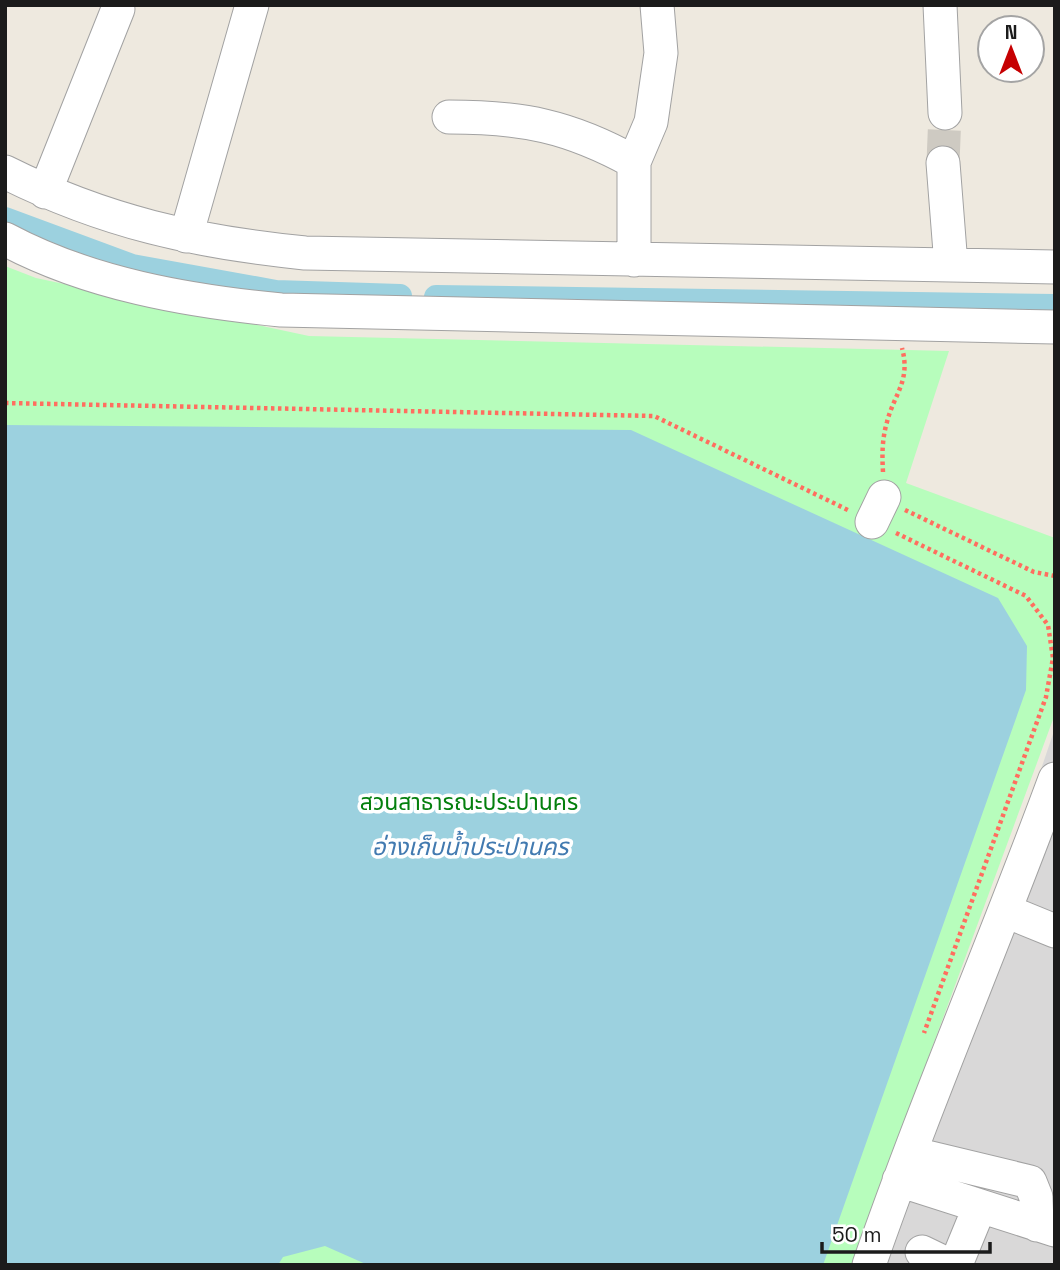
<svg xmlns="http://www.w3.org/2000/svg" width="1060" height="1270" font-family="'Space Grotesk','Noto Sans Thai',sans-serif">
  <rect width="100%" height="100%" fill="#eee9df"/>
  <path fill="#d9d8d8" d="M 1055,728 L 1055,1265 L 873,1265 Z"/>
  <path fill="#b7fdbc" d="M 5,266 L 36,278 L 309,336 L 949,351 L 906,483 L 1055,538 L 1055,714 L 852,1265 L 5,1265 Z"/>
  <path fill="#9cd1df" d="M 5,425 L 631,430 L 998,598 L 1027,646 L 1026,690 L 823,1265 L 368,1265 L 325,1246 L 283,1257 L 278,1265 L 5,1265 Z"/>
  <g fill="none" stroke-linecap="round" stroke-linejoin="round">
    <path stroke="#9cd1df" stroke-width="24" d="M 5,219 L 132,266 L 276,292 L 400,296
      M 436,297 L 1055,306"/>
    <path stroke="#cecac2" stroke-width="33" stroke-dasharray="33 17" stroke-linecap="butt" d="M 943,163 L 945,113"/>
    <g stroke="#a2a2a2" stroke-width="35">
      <path id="minor" d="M 940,5 L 945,113
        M 449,117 C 522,117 569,126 634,162
        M 943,163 L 951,265
        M 5,172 C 105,222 196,242 305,253 L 1055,267
        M 45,192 L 118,9
        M 186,236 L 252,5
        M 5,239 C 89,284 188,301 281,310 L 1055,327
        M 634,260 L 634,162 L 651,122 L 661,53 L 657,5
        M 872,522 L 884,497
        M 1006,911 L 1055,931
        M 910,1153 L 1030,1182 L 1036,1197 L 1037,1225
        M 899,1180 L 1055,1230
        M 922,1252 L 949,1265
        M 869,1265 C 926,1101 995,942 1055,779
        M 953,1265 L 959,1257 L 980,1206"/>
    </g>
    <path stroke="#ff6e5f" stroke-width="4.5" stroke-dasharray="3.5 3.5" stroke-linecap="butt" d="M 5,403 L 654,416 L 850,511
      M 883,472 C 882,455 882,439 887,422 C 894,394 911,381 902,348
      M 905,510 L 1034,572 L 1055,576
      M 896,533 L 1026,596 L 1048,625 L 1053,658 L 1046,697 L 924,1033"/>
    <use href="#minor" stroke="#fff" stroke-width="33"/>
  </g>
  <g text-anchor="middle" stroke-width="7" stroke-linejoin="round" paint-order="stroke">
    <g font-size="23" fill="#047f0d" stroke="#fff">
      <text x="469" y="810">สวนสาธารณะประปานคร</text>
    </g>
    <g font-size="24" font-style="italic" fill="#427ab0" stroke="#fff">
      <text x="470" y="855">อ่างเก็บน้ำประปานคร</text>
    </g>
  </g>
  <rect width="1060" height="1270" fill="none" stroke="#1b1b1b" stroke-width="14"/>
  <g transform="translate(1011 49)"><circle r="33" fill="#ffffff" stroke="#a4a4a4" stroke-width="2"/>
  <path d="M0-5L12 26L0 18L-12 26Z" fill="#c60002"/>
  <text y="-10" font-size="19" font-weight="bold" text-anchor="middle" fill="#1b1b1b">N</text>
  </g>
  <path d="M822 1242v10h168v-10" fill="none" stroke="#1b1b1b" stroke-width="3.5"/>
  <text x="832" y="1242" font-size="21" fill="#1b1b1b" stroke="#ffffff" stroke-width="5" paint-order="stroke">50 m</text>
</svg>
